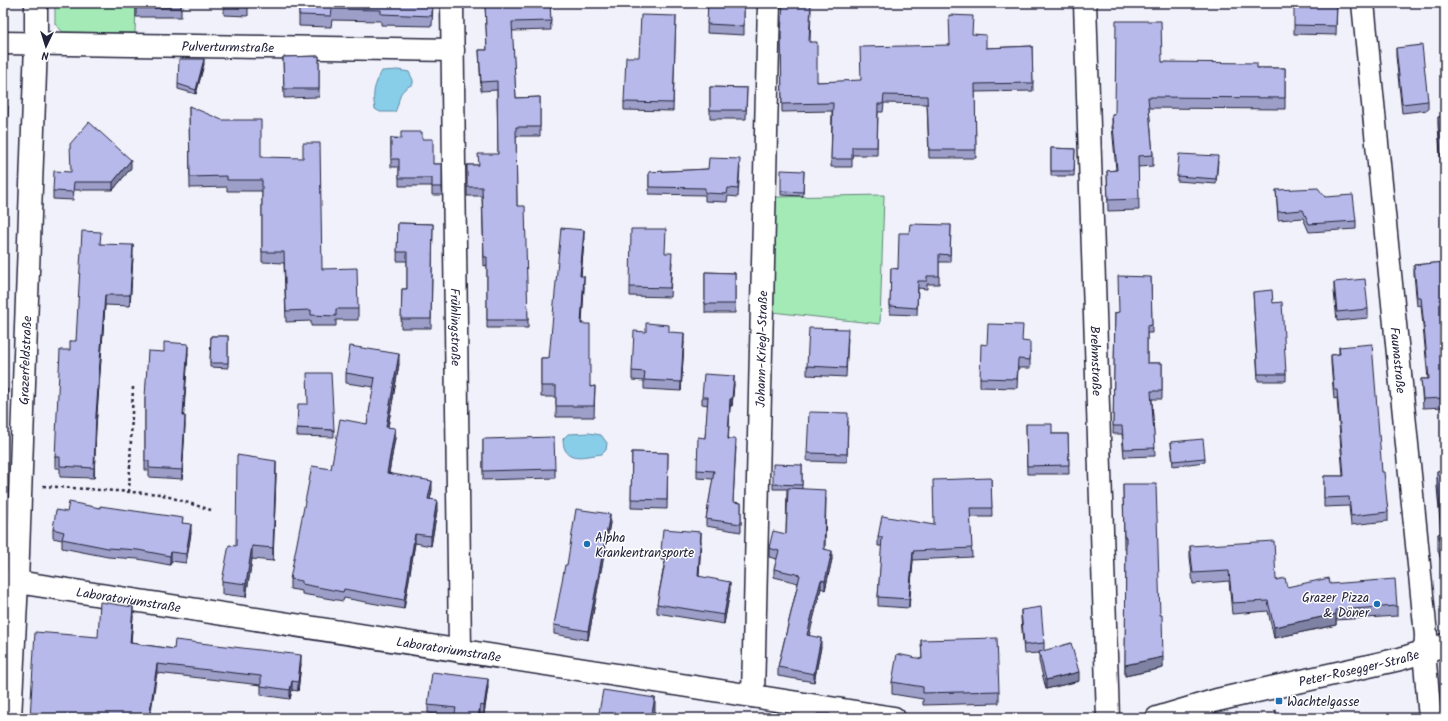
<svg xmlns="http://www.w3.org/2000/svg" width="1448" height="721" font-family="Kalam,sans-serif">
  <rect width="100%" height="100%" fill="#f1f1fb"/>
  <filter id="ink" filterUnits="userSpaceOnUse"><feTurbulence type="fractalNoise" baseFrequency=".025" numOctaves="2"/><feDisplacementMap in="SourceGraphic" scale="8" xChannelSelector="R" yChannelSelector="G"/><feConvolveMatrix kernelMatrix="1 2 1 2 8 2 1 2 1" color-interpolation-filters="sRGB"/></filter>
  <g filter="url(#ink)">
    <path fill="#a4eab7" stroke="#638679" d="M 55,3 L 136,3 L 135,33 L 63,32 L 55,24 Z
      M 884,195 L 880,324 L 772,312 L 776,197 Z"/>
    <path fill="#88cee9" stroke="#5f89a3" d="M 398,70 L 409,72 L 413,80 L 413,84 C 395,93 402,98 395,112 L 380,112 L 375,109 C 372,93 374,86 382,71 Z
      M 589,433 L 601,435 L 607,443 L 606,450 L 602,454 C 585,456 563,464 563,439 L 568,434 Z"/>
    <g fill="none" stroke-linecap="round" stroke-linejoin="round">
      <g stroke="#22223b" stroke-width="25">
        <g id="minor">
          <path id="s1" d="M 452,3 L 460,651"/>
          <path id="s2" d="M 1085,3 L 1108,718"/>
          <path id="s3" d="M 1363,3 L 1426,635 L 1425,663 L 1430,718"/>
          <path id="s4" d="M 3,43 L 453,50"/>
          <path id="s5" d="M 3,582 L 17,582 L 894,718"/>
          <path id="s6" d="M 753,696 L 769,3"/>
          <path id="s7" d="M 10,718 L 17,582 L 36,44 L 36,3"/>
        </g>
      </g>
      <g stroke="#22223b" stroke-width="25">
        <g id="major">
          <path id="s8" d="M 1157,718 L 1217,700 L 1400,659 L 1445,645"/>
        </g>
      </g>
      <path stroke="#22223b" stroke-width="2.5" stroke-dasharray="3 3" stroke-linecap="butt" d="M 43,486 L 160,494 L 211,510
        M 129,492 L 133,387
        M 1275,710 L 1278,718"/>
      <use href="#minor" stroke="#fff" stroke-width="22"/>
      <use href="#major" stroke="#fff" stroke-width="22"/>
    </g>
    <path fill="#9d9fc9" stroke="#22223b" d="M 136,3 L 181,3 L 181,17 L 136,17 Z
      M 224,3 L 248,3 L 248,16 L 224,15 Z
      M 299,3 L 433,3 L 432,26 L 381,25 L 381,21 L 332,20 L 331,27 L 299,26 Z
      M 485,3 L 550,3 L 551,30 L 512,31 L 516,98 L 540,97 L 540,136 L 516,136 L 517,206 L 528,320 L 528,328 L 487,328 L 487,265 L 484,266 L 482,196 L 467,196 L 467,165 L 478,165 L 498,154 L 497,90 L 481,91 L 479,50 L 487,50 Z
      M 708,3 L 744,3 L 744,35 L 707,33 Z
      M 1337,3 L 1336,35 L 1294,34 L 1294,25 Z
      M 1443,3 L 1445,3 L 1445,45 L 1444,45 Z
      M 811,9 L 810,42 L 817,82 L 861,81 L 949,45 L 972,34 L 986,48 L 1032,46 L 1033,91 L 975,92 L 976,158 L 929,158 L 927,104 L 884,103 L 883,112 L 878,112 L 877,155 L 852,155 L 852,167 L 831,167 L 832,111 L 782,112 L 781,34 Z
      M 676,16 L 673,111 L 624,110 L 624,102 L 639,57 Z
      M 1396,48 L 1428,101 L 1428,110 L 1402,113 L 1396,56 Z
      M 319,56 L 319,97 L 284,98 L 283,57 Z
      M 1162,62 L 1257,68 L 1285,68 L 1285,109 L 1149,108 L 1153,155 L 1153,166 L 1138,167 L 1139,210 L 1108,211 L 1107,171 L 1116,170 L 1112,126 L 1112,115 L 1115,115 Z
      M 204,64 L 196,94 L 178,89 L 178,84 Z
      M 710,87 L 747,88 L 746,119 L 710,119 Z
      M 3,106 L 8,106 L 7,149 L 3,148 Z
      M 189,106 L 261,157 L 322,269 L 358,309 L 358,320 L 336,320 L 336,326 L 311,326 L 311,321 L 286,322 L 284,263 L 262,262 L 262,191 L 227,191 L 227,187 L 190,188 Z
      M 1438,117 L 1445,117 L 1445,220 L 1438,126 Z
      M 391,138 L 422,139 L 433,164 L 442,164 L 442,195 L 432,195 L 432,186 L 399,186 L 399,167 L 391,167 Z
      M 1051,148 L 1075,149 L 1074,176 L 1051,176 Z
      M 1218,161 L 1216,184 L 1177,181 L 1177,176 Z
      M 740,167 L 738,197 L 728,196 L 727,202 L 705,201 L 705,195 L 649,194 L 649,172 L 708,169 Z
      M 131,168 L 113,190 L 74,190 L 73,200 L 53,199 L 53,191 L 71,172 Z
      M 804,171 L 803,196 L 781,195 L 781,191 Z
      M 1276,190 L 1325,197 L 1356,221 L 1356,229 L 1309,232 L 1303,218 L 1278,220 Z
      M 398,223 L 433,224 L 431,328 L 401,328 L 402,289 L 407,289 L 407,261 L 397,261 Z
      M 951,225 L 950,262 L 939,262 L 939,284 L 927,284 L 927,289 L 918,288 L 917,315 L 890,314 L 891,268 L 898,269 L 909,233 Z
      M 584,241 L 581,276 L 584,287 L 582,324 L 590,387 L 595,386 L 594,417 L 556,417 L 556,397 L 541,397 L 541,358 L 549,358 Z
      M 101,244 L 133,256 L 130,306 L 105,305 L 96,426 L 94,478 L 60,477 L 60,468 L 55,468 L 55,457 L 70,350 L 76,341 Z
      M 665,253 L 672,262 L 670,297 L 630,296 L 630,287 Z
      M 1445,262 L 1445,407 L 1423,408 L 1421,379 L 1428,379 L 1421,305 L 1417,306 L 1414,274 L 1414,265 Z
      M 705,272 L 735,273 L 735,313 L 705,313 Z
      M 1151,277 L 1152,333 L 1147,333 L 1147,363 L 1162,363 L 1162,399 L 1152,399 L 1155,456 L 1124,457 L 1122,434 L 1113,434 L 1115,313 L 1119,312 Z
      M 1334,282 L 1368,309 L 1368,318 L 1337,321 L 1334,291 Z
      M 1253,292 L 1273,303 L 1286,374 L 1286,381 L 1258,381 Z
      M 669,332 L 684,342 L 681,391 L 644,389 L 644,381 L 632,380 L 632,371 Z
      M 211,336 L 228,336 L 228,368 L 210,367 Z
      M 848,338 L 846,377 L 807,375 L 807,366 Z
      M 1022,341 L 1030,351 L 1030,368 L 1018,368 L 1017,388 L 980,387 L 980,378 L 987,345 Z
      M 1339,347 L 1382,472 L 1388,512 L 1388,521 L 1351,525 L 1349,506 L 1324,507 L 1324,476 L 1343,476 L 1337,398 L 1334,399 L 1331,363 L 1331,355 L 1339,354 Z
      M 188,353 L 183,416 L 185,425 L 182,479 L 149,477 L 149,470 L 145,470 L 145,397 Z
      M 399,364 L 388,427 L 395,438 L 389,473 L 432,490 L 430,499 L 437,510 L 431,546 L 415,543 L 404,609 L 344,598 L 343,601 L 302,594 L 302,591 L 290,589 L 290,579 L 367,424 L 374,387 L 346,383 L 346,373 Z
      M 734,384 L 732,406 L 730,406 L 728,439 L 736,447 L 733,502 L 741,503 L 741,532 L 706,526 L 706,519 L 713,479 L 697,478 L 697,470 L 705,438 L 708,405 L 702,404 L 702,397 Z
      M 3,389 L 7,398 L 5,420 L 3,420 Z
      M 848,421 L 847,462 L 807,461 L 807,453 Z
      M 1026,424 L 1052,434 L 1068,434 L 1069,474 L 1027,474 Z
      M 297,428 L 334,430 L 334,437 L 297,436 Z
      M 483,439 L 555,469 L 555,478 L 483,480 Z
      M 1171,442 L 1205,458 L 1205,462 L 1173,466 Z
      M 632,452 L 668,453 L 667,509 L 631,508 Z
      M 802,465 L 802,489 L 826,498 L 825,549 L 832,559 L 825,590 L 821,588 L 809,635 L 821,647 L 814,682 L 778,676 L 778,667 L 798,583 L 774,577 L 774,569 L 777,559 L 769,557 L 769,548 L 786,534 L 787,489 L 773,489 L 773,484 Z
      M 1445,470 L 1445,573 L 1438,550 L 1438,534 L 1441,534 L 1437,487 L 1437,471 Z
      M 276,474 L 273,561 L 252,559 L 246,597 L 222,594 L 222,581 L 236,546 Z
      M 991,478 L 992,517 L 970,517 L 972,557 L 913,560 L 909,608 L 878,606 L 878,597 L 882,546 L 878,546 L 878,537 L 934,525 Z
      M 1123,484 L 1160,615 L 1163,668 L 1125,676 L 1126,548 L 1124,548 Z
      M 100,508 L 183,523 L 191,533 L 186,563 L 171,561 L 170,565 L 138,559 L 108,557 L 62,548 L 62,540 L 53,538 L 53,529 L 67,512 Z
      M 610,523 L 588,640 L 554,634 L 554,625 L 567,565 Z
      M 701,541 L 699,576 L 730,591 L 724,624 L 657,613 L 657,604 L 665,560 L 661,560 L 661,551 Z
      M 1190,546 L 1276,580 L 1287,587 L 1330,584 L 1397,606 L 1397,616 L 1336,620 L 1336,625 L 1274,638 L 1268,611 L 1232,614 L 1229,581 L 1193,584 L 1190,557 Z
      M 1021,610 L 1044,643 L 1044,651 L 1079,681 L 1046,689 L 1039,661 L 1039,653 L 1024,654 L 1021,618 Z
      M 133,616 L 131,643 L 174,649 L 301,664 L 298,691 L 292,690 L 290,699 L 261,695 L 261,685 L 157,673 L 98,637 Z
      M 921,640 L 999,691 L 999,703 L 923,705 L 923,699 L 892,694 L 892,682 L 922,658 Z
      M 1445,678 L 1445,708 L 1444,700 L 1444,679 Z
      M 488,687 L 484,714 L 480,714 L 455,716 L 428,713 L 428,705 Z"/>
    <path fill="#8082a4" stroke="#22223b" d="M 204,59 L 204,64 L 196,94 L 196,90 Z
      M 131,160 L 131,168 L 113,190 L 113,182 Z
      M 584,230 L 584,241 L 580,287 L 580,276 Z
      M 133,245 L 133,256 L 130,306 L 130,295 Z
      M 584,276 L 584,287 L 581,335 L 581,324 Z
      M 105,295 L 105,305 L 96,426 L 94,478 L 96,415 Z
      M 684,333 L 684,342 L 681,391 L 681,382 Z
      M 188,344 L 188,353 L 183,425 L 183,416 Z
      M 399,354 L 399,364 L 386,437 L 386,427 Z
      M 734,376 L 734,384 L 732,406 L 732,399 Z
      M 7,389 L 7,398 L 5,420 L 5,411 Z
      M 730,399 L 730,406 L 728,446 L 728,439 Z
      M 185,416 L 185,425 L 182,479 L 182,470 Z
      M 395,428 L 395,438 L 387,483 L 387,473 Z
      M 276,461 L 276,474 L 273,561 L 273,548 Z
      M 432,481 L 432,490 L 428,509 L 428,499 Z
      M 437,500 L 437,510 L 431,546 L 431,536 Z
      M 610,514 L 610,523 L 588,640 L 588,631 Z
      M 191,524 L 191,533 L 186,563 L 186,554 Z
      M 701,532 L 701,541 L 698,585 L 698,576 Z
      M 415,534 L 415,543 L 404,609 L 404,600 Z
      M 252,546 L 252,559 L 246,597 L 246,584 Z
      M 832,551 L 832,559 L 825,590 L 825,581 Z
      M 913,551 L 913,560 L 909,608 L 909,599 Z
      M 171,552 L 171,561 L 170,565 L 170,556 Z
      M 821,580 L 821,588 L 807,644 L 807,635 Z
      M 730,582 L 730,591 L 724,624 L 724,615 Z
      M 133,607 L 133,616 L 130,652 L 130,643 Z
      M 1336,614 L 1336,625 L 1274,638 L 1274,627 Z
      M 821,638 L 821,647 L 814,682 L 814,674 Z
      M 301,655 L 301,664 L 298,691 L 298,682 Z
      M 1163,657 L 1163,668 L 1125,676 L 1125,665 Z
      M 157,664 L 157,673 L 150,718 L 149,718 Z
      M 1079,672 L 1079,681 L 1046,689 L 1046,680 Z
      M 488,679 L 488,687 L 484,714 L 484,706 Z
      M 292,681 L 292,690 L 290,699 L 290,690 Z
      M 655,698 L 655,711 L 653,718 L 651,718 Z
      M 480,705 L 480,714 L 479,718 L 478,718 Z"/>
    <path fill="#b7b9ea" stroke="#22223b" d="M 136,3 L 181,3 L 181,8 L 136,8 Z
      M 224,3 L 248,3 L 248,7 L 224,7 Z
      M 299,3 L 432,3 L 432,16 L 381,14 L 381,10 L 332,9 L 331,16 L 299,15 Z
      M 485,3 L 550,3 L 551,21 L 512,22 L 516,98 L 540,97 L 540,127 L 516,127 L 517,206 L 525,206 L 528,320 L 487,320 L 487,257 L 484,257 L 482,187 L 467,187 L 467,165 L 479,165 L 478,154 L 498,154 L 497,81 L 481,82 L 479,50 L 487,50 Z
      M 708,3 L 744,3 L 744,26 L 707,24 Z
      M 783,3 L 811,3 L 809,42 L 817,42 L 817,82 L 861,80 L 860,47 L 950,45 L 949,15 L 973,16 L 972,34 L 986,35 L 986,48 L 1032,46 L 1033,83 L 975,84 L 976,150 L 929,150 L 927,96 L 884,95 L 883,104 L 878,104 L 877,147 L 852,147 L 852,159 L 831,159 L 833,103 L 782,104 L 781,34 Z
      M 1294,3 L 1337,3 L 1336,26 L 1294,25 Z
      M 1443,3 L 1445,3 L 1445,36 L 1444,36 Z
      M 641,15 L 676,16 L 673,103 L 624,102 L 626,57 L 639,57 Z
      M 1116,21 L 1161,21 L 1162,62 L 1257,63 L 1257,68 L 1285,68 L 1285,98 L 1148,97 L 1153,155 L 1138,156 L 1139,199 L 1108,200 L 1107,171 L 1117,170 L 1112,115 L 1115,115 Z
      M 1422,45 L 1428,101 L 1402,104 L 1396,48 Z
      M 319,56 L 319,89 L 284,89 L 283,57 Z
      M 179,59 L 204,59 L 196,90 L 178,84 Z
      M 710,87 L 747,88 L 746,110 L 710,110 Z
      M 3,106 L 8,106 L 7,140 L 3,140 Z
      M 189,106 L 222,120 L 261,120 L 261,157 L 303,158 L 303,143 L 320,143 L 322,269 L 357,268 L 358,309 L 336,309 L 336,316 L 311,315 L 311,310 L 286,311 L 284,252 L 262,252 L 262,180 L 227,180 L 227,176 L 190,177 Z
      M 1438,117 L 1445,117 L 1445,211 Z
      M 89,122 L 131,160 L 113,182 L 74,182 L 73,192 L 53,191 L 54,171 L 71,172 L 70,144 Z
      M 401,132 L 422,132 L 422,139 L 433,139 L 433,164 L 442,164 L 442,187 L 432,187 L 432,178 L 399,178 L 399,159 L 391,159 L 391,138 L 401,139 Z
      M 1051,148 L 1075,149 L 1074,171 L 1051,171 Z
      M 1179,154 L 1218,156 L 1216,179 L 1177,176 Z
      M 709,158 L 740,159 L 738,189 L 728,188 L 727,194 L 705,193 L 705,188 L 649,187 L 649,172 L 708,169 Z
      M 781,170 L 804,171 L 803,192 L 781,191 Z
      M 1318,188 L 1325,197 L 1353,195 L 1356,221 L 1309,224 L 1303,210 L 1278,212 L 1276,190 Z
      M 398,223 L 433,224 L 431,319 L 401,319 L 402,289 L 407,289 L 407,252 L 397,252 Z
      M 910,224 L 951,225 L 950,255 L 939,254 L 939,276 L 927,276 L 927,281 L 918,281 L 917,308 L 890,306 L 891,268 L 898,269 L 899,233 L 909,233 Z
      M 561,228 L 584,230 L 580,276 L 584,276 L 581,324 L 590,324 L 590,387 L 595,386 L 594,406 L 556,406 L 556,386 L 541,386 L 541,358 L 549,358 Z
      M 631,229 L 666,229 L 665,253 L 672,253 L 670,288 L 630,287 Z
      M 82,231 L 101,232 L 100,244 L 133,245 L 130,295 L 105,295 L 96,415 L 94,468 L 60,466 L 60,457 L 55,457 L 60,350 L 70,350 L 70,341 L 76,341 Z
      M 1445,262 L 1445,398 L 1423,399 L 1421,379 L 1429,379 L 1421,297 L 1417,297 L 1414,265 Z
      M 705,272 L 735,273 L 735,304 L 705,304 Z
      M 1118,276 L 1151,277 L 1152,325 L 1147,326 L 1147,363 L 1162,363 L 1162,391 L 1151,391 L 1155,448 L 1124,449 L 1122,426 L 1113,426 L 1115,313 L 1119,312 Z
      M 1365,279 L 1368,309 L 1337,312 L 1334,282 Z
      M 1272,290 L 1273,303 L 1282,302 L 1286,374 L 1258,374 L 1253,292 Z
      M 646,323 L 669,325 L 669,332 L 684,333 L 681,382 L 644,380 L 645,372 L 632,371 L 634,331 L 646,332 Z
      M 988,324 L 1023,325 L 1022,341 L 1030,342 L 1030,360 L 1018,359 L 1017,379 L 980,378 L 981,344 L 987,345 Z
      M 809,328 L 848,329 L 846,368 L 807,366 Z
      M 211,336 L 228,336 L 228,363 L 210,363 Z
      M 164,342 L 188,344 L 183,416 L 185,416 L 182,470 L 149,468 L 149,461 L 145,461 L 145,397 L 148,351 L 164,352 Z
      M 1372,344 L 1382,472 L 1384,472 L 1388,512 L 1351,516 L 1349,497 L 1324,498 L 1324,476 L 1344,476 L 1337,390 L 1334,390 L 1331,355 L 1340,354 L 1339,347 Z
      M 350,346 L 399,354 L 386,427 L 395,428 L 387,473 L 432,481 L 428,499 L 437,500 L 431,536 L 415,534 L 404,600 L 344,589 L 343,592 L 302,584 L 302,581 L 290,579 L 312,466 L 331,469 L 340,419 L 367,424 L 375,378 L 346,373 Z
      M 307,373 L 331,373 L 334,430 L 297,428 L 298,404 L 308,404 Z
      M 704,374 L 734,376 L 732,399 L 730,399 L 728,439 L 736,439 L 733,502 L 741,503 L 741,524 L 706,519 L 714,471 L 697,470 L 698,437 L 705,438 L 708,397 L 702,397 Z
      M 3,389 L 7,389 L 5,411 L 3,411 Z
      M 809,412 L 848,413 L 847,454 L 807,453 Z
      M 1026,424 L 1052,424 L 1052,434 L 1068,434 L 1069,465 L 1027,466 Z
      M 554,437 L 555,469 L 483,471 L 483,439 Z
      M 1203,439 L 1205,458 L 1173,461 L 1171,442 Z
      M 632,452 L 668,453 L 667,500 L 631,499 Z
      M 237,455 L 276,461 L 273,548 L 252,546 L 246,584 L 222,581 L 229,545 L 236,546 Z
      M 773,464 L 802,465 L 802,485 L 773,484 Z
      M 1445,470 L 1445,557 L 1438,534 L 1442,533 L 1437,471 Z
      M 991,478 L 992,508 L 970,508 L 972,548 L 913,551 L 909,599 L 878,597 L 882,537 L 878,537 L 882,516 L 934,525 L 933,480 Z
      M 1123,484 L 1156,484 L 1160,615 L 1162,615 L 1163,657 L 1125,665 L 1126,537 L 1124,537 Z
      M 788,488 L 826,490 L 824,549 L 832,551 L 825,581 L 821,580 L 807,635 L 821,638 L 814,674 L 778,667 L 800,575 L 774,569 L 779,551 L 769,548 L 773,531 L 786,534 Z
      M 69,502 L 100,508 L 100,506 L 183,518 L 182,523 L 191,524 L 186,554 L 171,552 L 170,556 L 138,550 L 108,548 L 62,539 L 64,532 L 53,529 L 56,510 L 67,512 Z
      M 576,509 L 610,514 L 588,631 L 554,625 L 565,565 L 567,565 Z
      M 663,529 L 701,532 L 698,576 L 730,582 L 724,615 L 657,604 L 667,552 L 661,551 Z
      M 1274,541 L 1276,580 L 1285,578 L 1287,587 L 1329,578 L 1330,584 L 1395,579 L 1397,606 L 1336,610 L 1336,614 L 1274,627 L 1268,601 L 1232,603 L 1229,571 L 1193,573 L 1190,546 Z
      M 100,602 L 133,607 L 130,643 L 174,649 L 175,640 L 301,655 L 298,682 L 292,681 L 290,690 L 261,686 L 261,676 L 157,664 L 149,718 L 30,718 L 35,632 L 98,637 Z
      M 1041,607 L 1044,643 L 1024,645 L 1021,610 Z
      M 997,638 L 999,691 L 923,693 L 923,687 L 892,682 L 897,654 L 922,659 L 921,640 Z
      M 1071,643 L 1079,672 L 1046,680 L 1039,652 Z
      M 432,672 L 488,679 L 484,706 L 480,705 L 478,718 L 454,718 L 456,708 L 428,705 Z
      M 603,690 L 655,698 L 651,718 L 598,718 Z
      M 817,714 L 830,714 L 834,718 L 815,718 Z"/>
  </g>
  <g fill="#1f6fb2" stroke="#fff" stroke-width="1.5">
    <circle cx="587" cy="544" r="4"/>
    <circle cx="1377" cy="604" r="4"/>
    <rect x="1275" y="697" width="8" height="8" rx="2"/>
  </g>
  <g text-anchor="middle" stroke-width="3" stroke-linejoin="round" paint-order="stroke">
    <g font-size="13" fill="#22223b" stroke="#fff">
      <text dy="5" stroke="none"><textPath href="#s4" startOffset="225">Pulverturmstraße</textPath></text>
      <text dy="5" stroke="none"><textPath href="#s1" startOffset="324">Frühlingstraße</textPath></text>
      <text dy="5" stroke="none"><textPath href="#s6" startOffset="347">Johann-Kriegl-Straße</textPath></text>
      <text dy="5" stroke="none"><textPath href="#s3" startOffset="359">Faunastraße</textPath></text>
      <text dy="5" stroke="none"><textPath href="#s7" startOffset="358">Grazerfeldstraße</textPath></text>
      <text dy="5" stroke="none"><textPath href="#s2" startOffset="358">Brehmstraße</textPath></text>
      <text dy="5" stroke="none"><textPath href="#s5" startOffset="127">Laboratoriumstraße</textPath></text>
      <text dy="5" stroke="none"><textPath href="#s5" startOffset="451">Laboratoriumstraße</textPath></text>
      <text dy="5" stroke="none"><textPath href="#s8" startOffset="208">Peter-Rosegger-Straße</textPath></text>
    </g>
    <g font-size="13" fill="#22223b" stroke="#fff" text-anchor="start">
      <text x="595" y="542">Alpha<tspan x="595" dy="15">Krankentransporte</tspan></text>
      <text x="1369" y="602" text-anchor="end">Grazer Pizza<tspan x="1369" dy="15">&amp; Döner</tspan></text>
      <text x="1287" y="706">Wachtelgasse</text>
    </g>
  </g>
  <rect width="1448" height="721" fill="none" stroke="#fff" stroke-width="16"/>
  <rect x="8" y="8" width="1432" height="705" fill="none" stroke="#22223b" stroke-width="1.5" filter="url(#ink)"/>
  <g transform="translate(46 46) rotate(184)" stroke="#ffffff" stroke-width="3" paint-order="stroke">
  <path d="M0-3L7 15L0 10L-7 15Z" fill="#22223b"/>
  <text y="-6" font-size="11" font-weight="bold" text-anchor="middle" fill="#22223b">N</text>
  </g>
</svg>
